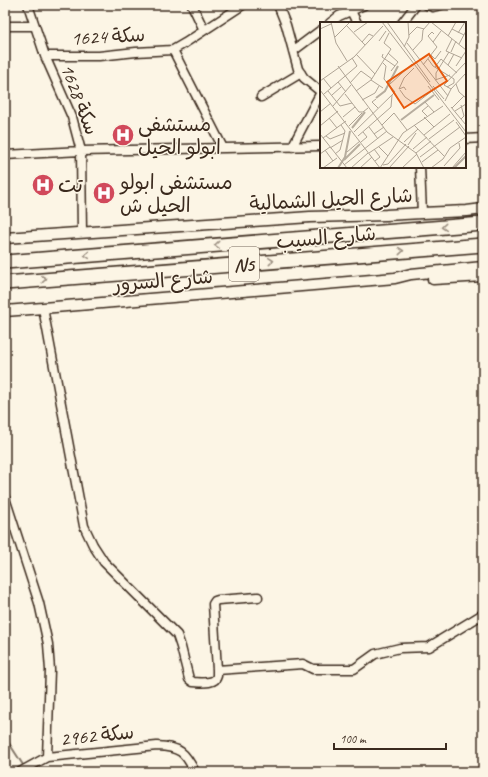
<svg xmlns="http://www.w3.org/2000/svg" width="488" height="777" font-family="Caveat,'Playpen Sans Arabic',sans-serif">
  <rect width="100%" height="100%" fill="#fcf5e5"/>
  <filter id="ink" filterUnits="userSpaceOnUse"><feTurbulence type="fractalNoise" baseFrequency=".025" numOctaves="2"/><feDisplacementMap in="SourceGraphic" scale="8" xChannelSelector="R" yChannelSelector="G"/><feConvolveMatrix kernelMatrix="1 2 1 2 8 2 1 2 1" color-interpolation-filters="sRGB"/></filter>
  <g filter="url(#ink)">
    <g fill="none" stroke-linecap="round" stroke-linejoin="round">
      <path stroke="#85796b" stroke-width="2" d="M 5,737 L 25,768"/>
      <g stroke="#3b2a1e" stroke-width="11">
        <path id="minor" d="M 28,5 L 45,56 L 72,117 L 81,151 L 82,233
          M 192,5 L 204,30
          M 278,5 L 286,25 L 298,69 L 304,78 L 321,92
          M 427,5 L 433,7 L 441,5
          M 351,11 L 357,23
          M 330,23 L 339,16 L 364,5
          M 402,23 L 416,5
          M 5,26 L 35,26
          M 173,50 L 223,148
          M 293,51 L 321,30
          M 45,56 L 99,56 L 136,52 L 173,50 L 185,43 L 243,5
          M 261,97 L 301,73
          M 465,139 L 483,138
          M 292,147 L 321,92
          M 5,155 L 81,151 L 321,146
          M 420,167 L 422,213
          M 43,308 L 84,526 L 93,545 L 104,562 L 177,635 L 181,647 L 189,679 L 193,682 C 199,682 215,685 217,676 C 217,674 217,672 217,670 L 213,604 L 215,601 L 218,600 L 258,597
          M 5,498 L 39,603 L 48,644 L 50,670 L 47,757
          M 217,670 L 303,664 L 313,669 L 354,669 L 375,654 L 400,648 L 429,647 L 483,614
          M 20,772 L 47,757 L 157,746 C 180,747 185,752 195,772"/>
      </g>
      <g stroke="#3b2a1e" stroke-width="13">
        <path id="tertiary" d="M 5,238 L 310,217 L 386,215 L 422,213 L 467,211 L 483,209
          M 433,279 L 483,276
          M 5,311 L 43,308 L 395,278 L 411,274 L 483,267"/>
      </g>
      <g stroke="#3b2a1e" stroke-width="16">
        <path id="trunk" d="M 5,262 L 483,224
          M 5,283 L 483,245"/>
      </g>
      <use href="#minor" stroke="#fcf5e5" stroke-width="8"/>
      <use href="#tertiary" stroke="#fcf5e5" stroke-width="10"/>
      <use href="#trunk" stroke="#fcf5e5" stroke-width="13"/>
    </g>
    <defs><path id="oneway-chevron" d="M-2-3.5L2.5 0L-2 3.5" fill="none" stroke-width="1.6" stroke-linecap="round" stroke-linejoin="round"/></defs>
    <g stroke="#9c9082">
      <use href="#oneway-chevron" transform="translate(444 227) rotate(175)"/>
      <use href="#oneway-chevron" transform="translate(217 245) rotate(175)"/>
      <use href="#oneway-chevron" transform="translate(401 251) rotate(-5)"/>
      <use href="#oneway-chevron" transform="translate(87 255) rotate(175)"/>
      <use href="#oneway-chevron" transform="translate(271 261) rotate(-5)"/>
      <use href="#oneway-chevron" transform="translate(44 279) rotate(-5)"/>
    </g>
  </g>
  <defs>
    <g id="hospital-disc" transform="scale(1.15)"><circle r="9.5" fill="#d1495b" stroke="#fcf5e5"/><path d="M-5-5h3v3.5h4V-5h3V5h-3V1.5h-4V5h-3Z" fill="#fff"/></g>
  </defs>
  <g fill-rule="evenodd">
    <use href="#hospital-disc" x="123" y="135"/>
    <use href="#hospital-disc" x="43" y="185"/>
    <use href="#hospital-disc" x="104" y="193"/>
  </g>
  <g text-anchor="middle" stroke-width="3" stroke-linejoin="round" paint-order="stroke">
    <rect fill="#fcf5e5" stroke="#75675a" stroke-width="1" x="229" y="247" width="30" height="34" rx="3"/>
    <g font-size="19" font-weight="bold" fill="#3b2a1e">
      <text x="244" y="271">N5</text>
    </g>
    <g font-size="20" fill="#3b2a1e" stroke="#fcf5e5">
      <text transform="translate(108 36) rotate(-3)" y="7">سكة 1624</text>
      <text transform="translate(80 99) rotate(69)" y="7">سكة 1628</text>
      <text transform="translate(331 199) rotate(-3)" y="7">شارع الحيل الشمالية</text>
      <text transform="translate(326 237) rotate(-5)" y="7">شارع السيب</text>
      <text transform="translate(163 280) rotate(-5)" y="7">شارع السرور</text>
      <text transform="translate(97 735) rotate(-6)" y="7">سكة 2962</text>
    </g>
    <g font-size="20" fill="#3b2a1e" stroke="#fcf5e5" text-anchor="start">
      <text x="138" y="131">مستشفى<tspan x="138" dy="23">ابولو الحيل</tspan></text>
      <text x="120" y="189">مستشفى ابولو<tspan x="120" dy="23">الحيل ش</tspan></text>
      <text x="58" y="192">تت</text>
    </g>
  </g>
  <g transform="translate(320 22)">
    <rect width="146" height="146" fill="#fcf5e5"/>
    <path fill="none" stroke="#b7ad9e" stroke-width="2" d="M 56,76 L 65,69 L 78,44M 81,98 L 114,73M 32,106 L 45,90M 24,138 L 40,122M 18,146 L 25,135 L 30,109M 134,146 L 146,134"/>
    <path fill="none" stroke="#afa495" stroke-width="1" d="M 11,0 L 16,21 L 27,39M 62,0 L 146,110M 67,0 L 110,60M 111,0 L 146,28M 26,3 L 45,23M 0,7 L 11,2M 132,7 L 144,13M 34,10 L 48,0M 138,11 L 145,0M 89,13 L 97,5 L 104,7M 128,14 L 136,0M 15,15 L 30,0M 132,17 L 126,29 L 142,36M 59,19 L 66,9M 42,20 L 49,12 L 53,14M 113,20 L 108,14 L 112,10 L 114,12M 87,21 L 128,74M 139,22 L 146,9M 84,25 L 89,15 L 88,0M 93,28 L 102,18 L 103,8 L 110,0M 131,30 L 136,19M 68,31 L 78,40 L 71,49M 36,32 L 55,52M 63,32 L 62,35 L 75,44M 111,33 L 115,37 L 121,29M 108,37 L 113,44 L 134,57 L 134,61 L 127,65M 103,43 L 117,25 L 113,20 L 121,9M 128,43 L 134,32M 18,44 L 67,110 L 96,131 L 104,146M 136,44 L 146,29M 115,45 L 121,37 L 137,51M 3,56 L 11,66M 116,57 L 116,51 L 129,30M 51,58 L 63,66M 115,58 L 130,53M 0,59 L 34,35 L 63,4M 18,60 L 26,70M 30,61 L 41,49 L 52,57M 70,62 L 92,42M 136,62 L 139,70 L 146,76M 108,64 L 119,78M 113,64 L 124,77M 131,67 L 124,63 L 146,40M 0,68 L 60,146M 80,68 L 85,75 L 95,82 L 112,69M 86,68 L 84,65 L 79,67 L 84,56 L 94,46M 8,69 L 20,84 L 32,81M 36,69 L 51,58 L 71,27 L 64,21 L 69,11M 4,72 L 37,44 L 32,36M 25,72 L 39,90 L 43,90 L 48,86M 12,73 L 21,65M 56,77 L 52,80 L 58,86M 42,78 L 55,71 L 59,64M 125,79 L 131,67 L 146,51M 105,80 L 114,90M 13,84 L 31,63M 131,85 L 146,103M 132,86 L 144,74M 135,89 L 146,82M 0,90 L 11,81M 107,94 L 102,89 L 108,84M 23,95 L 35,85M 104,95 L 114,105M 9,96 L 17,106M 141,97 L 144,94 L 141,83M 136,100 L 146,114M 62,103 L 74,91 L 87,108M 94,103 L 124,134M 0,104 L 18,89M 29,104 L 42,91M 49,105 L 58,117M 34,110 L 75,70 L 64,57 L 66,44 L 63,41M 0,112 L 27,146M 54,112 L 64,105M 104,113 L 130,92M 6,114 L 10,117 L 25,111M 38,114 L 71,85 L 72,73M 3,116 L 26,99M 109,117 L 134,98M 41,120 L 47,115 L 43,110M 84,120 L 98,107M 88,123 L 96,111M 59,125 L 68,134M 10,126 L 23,118M 54,127 L 60,135 L 55,139M 93,127 L 107,115M 5,128 L 13,139M 27,130 L 40,119M 49,131 L 73,115M 96,131 L 111,119M 0,132 L 10,125M 15,132 L 20,128 L 25,109 L 21,103M 100,135 L 140,105M 102,140 L 118,128M 24,143 L 67,109M 63,143 L 68,142 L 86,122M 124,144 L 140,126 L 139,121M 3,146 L 17,136M 31,146 L 48,131M 40,146 L 52,135M 60,146 L 83,111 L 123,84M 69,146 L 89,124M 82,146 L 97,132M 111,146 L 123,137 L 130,126 L 146,115M 132,146 L 146,130"/>
    <path fill="#e8590c" fill-opacity="0.15" stroke="#e8590c" stroke-width="2" d="M 109,32 L 127,59 L 84,86 L 67,60 Z"/>
    <rect width="146" height="146" fill="none" stroke="#3b2a1e" stroke-width="2"/>
  </g>
  <rect width="488" height="777" fill="none" stroke="#fcf5e5" stroke-width="20"/>
  <rect x="10" y="10" width="468" height="757" fill="none" stroke="#3b2a1e" stroke-width="1.5" filter="url(#ink)"/>
  <path d="M334 743v6h112v-6" fill="none" stroke="#3b2a1e" stroke-width="2"/>
  <text x="340" y="743" font-size="12" fill="#3b2a1e" stroke="#fcf5e5" stroke-width="3" paint-order="stroke">100 m</text>
</svg>
